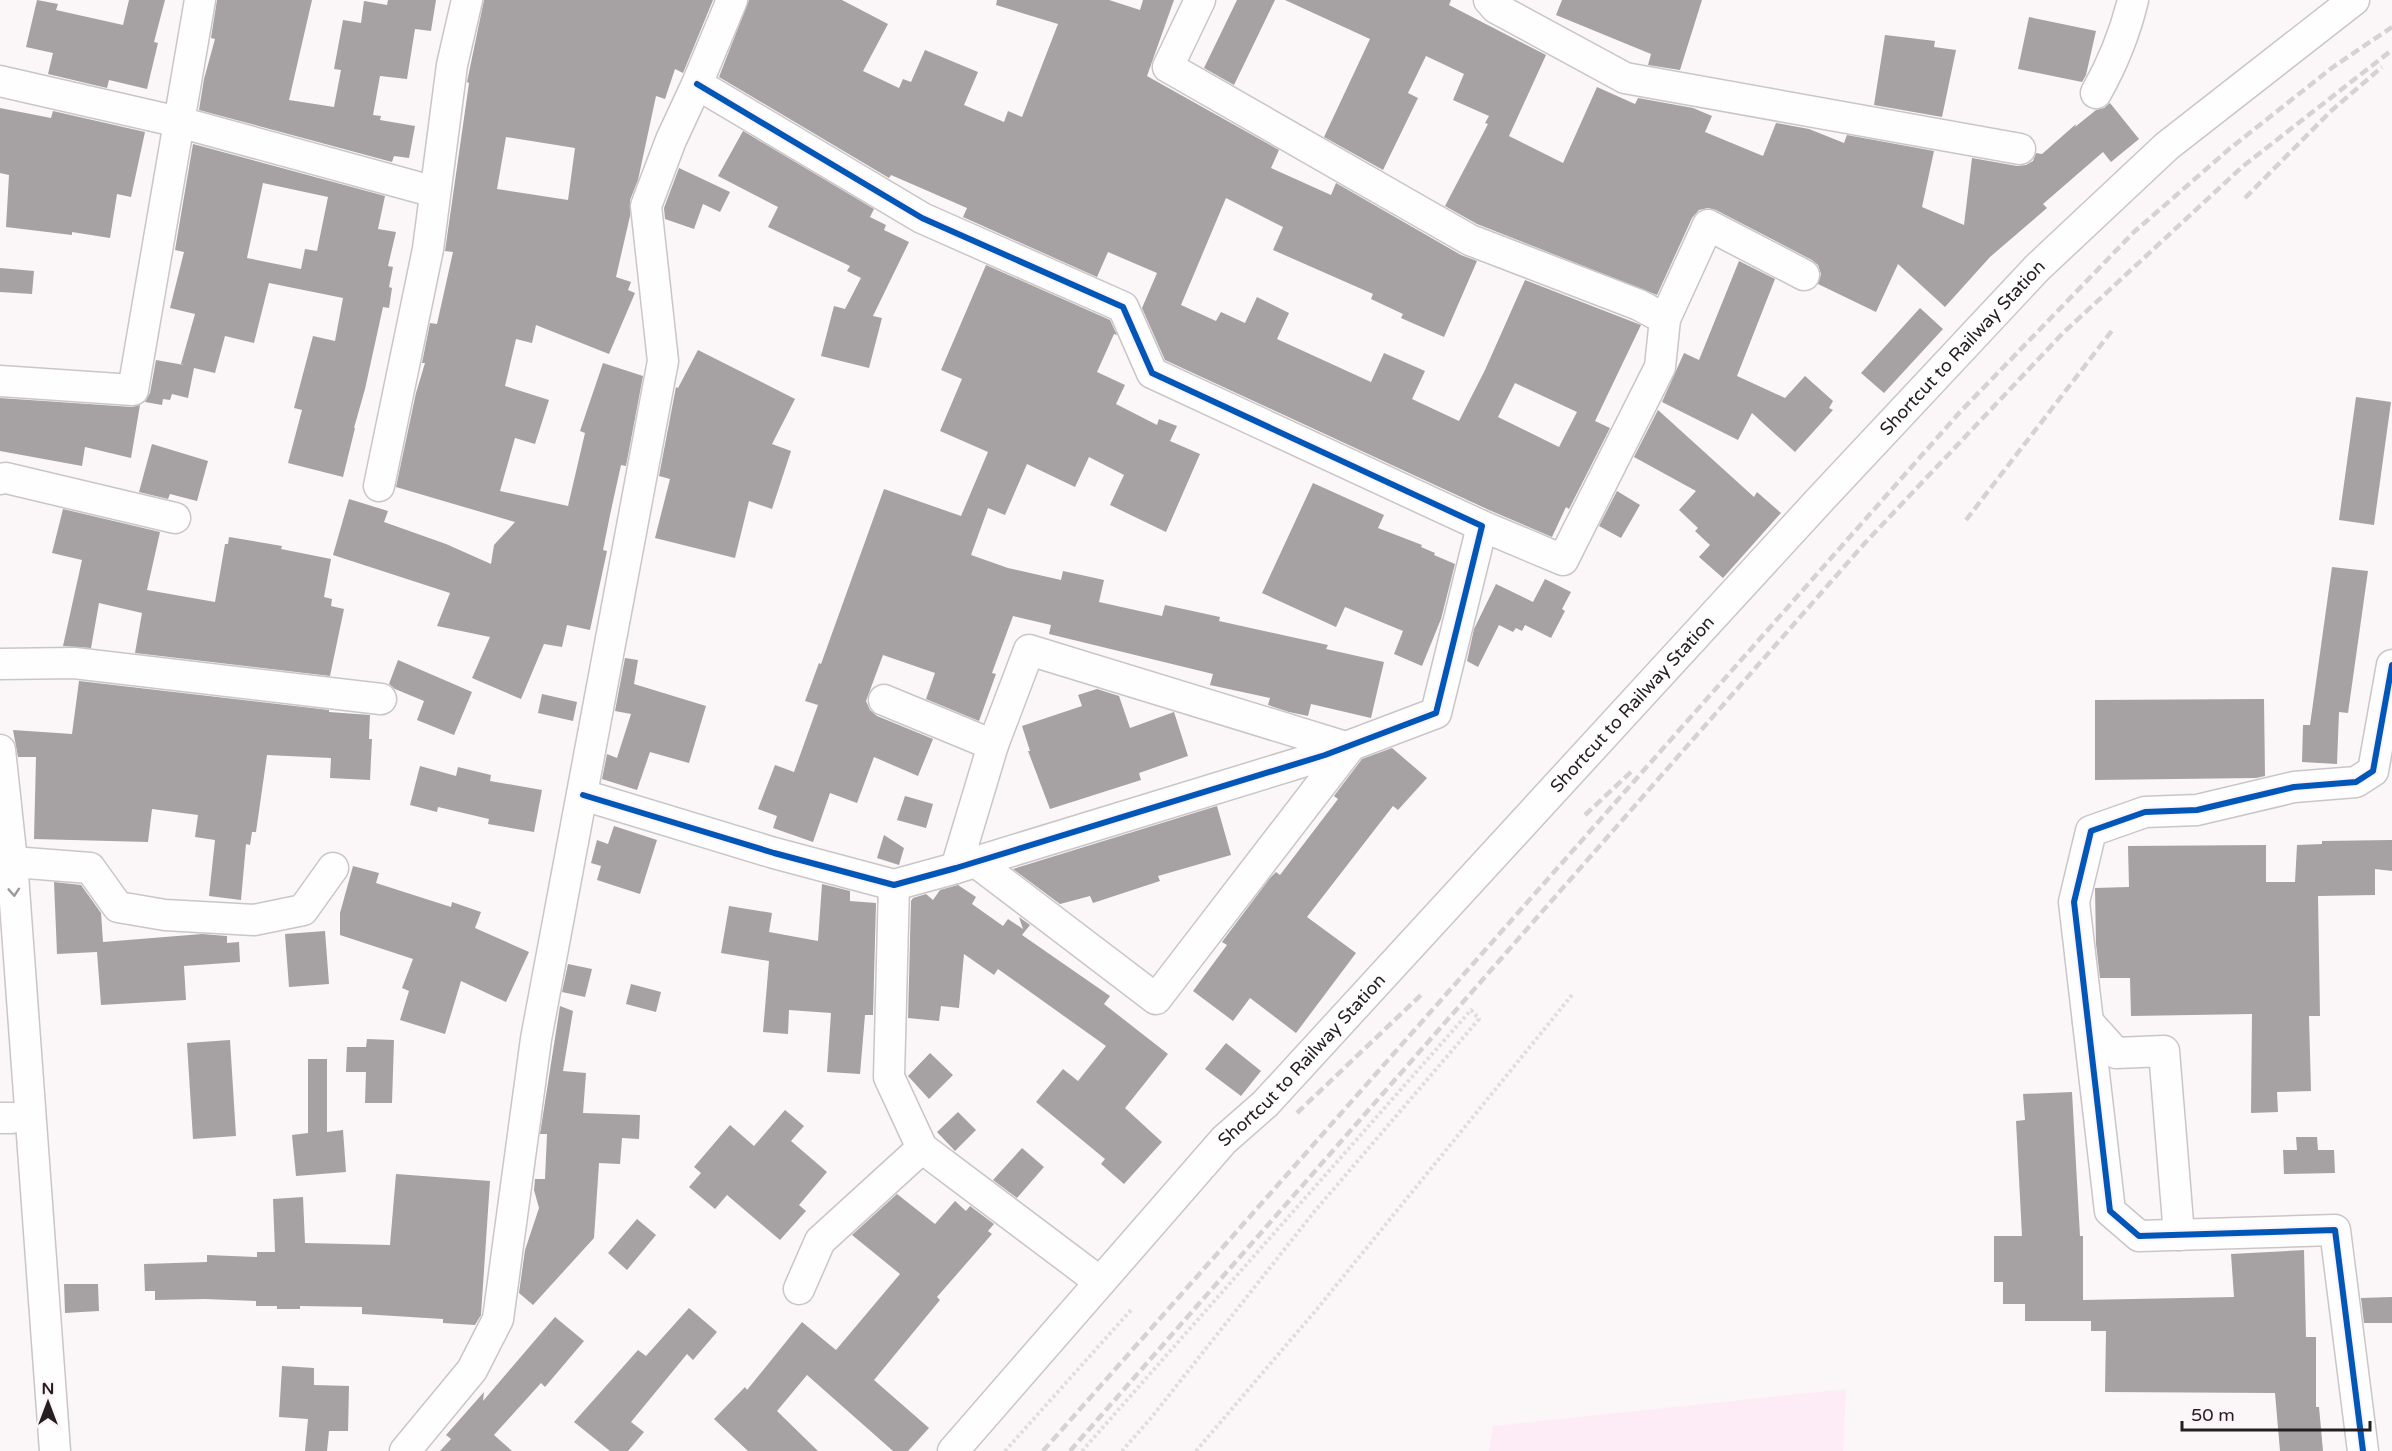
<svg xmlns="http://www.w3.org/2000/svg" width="2392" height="1451" font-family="'Varela Round',sans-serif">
  <rect width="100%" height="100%" fill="#fbf6f8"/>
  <path fill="#fdecf5" d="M 1846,1389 L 1843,1451 L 1489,1451 L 1493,1426 Z"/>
  <path fill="#a6a1a3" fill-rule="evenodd" d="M 37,0 L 58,4 L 56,10 L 123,25 L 129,0 L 165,0 L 154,42 L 158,43 L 147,89 L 109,80 L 107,88 L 48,74 L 53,53 L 26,47 Z
    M 217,0 L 312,0 L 289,100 L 334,107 L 341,70 L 334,69 L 343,20 L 361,23 L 364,1 L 387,5 L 388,0 L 436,0 L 431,31 L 415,29 L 407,79 L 380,76 L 373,115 L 381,116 L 380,120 L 415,126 L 409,158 L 394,156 L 392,162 L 199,110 L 204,79 L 215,39 L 211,38 Z
    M 484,0 L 713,0 L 683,73 L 675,69 L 665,99 L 656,96 L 638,180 L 630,200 L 630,216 L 616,277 L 631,282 L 628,290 L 635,293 L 609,354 L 536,325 L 532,343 L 516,339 L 505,386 L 549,400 L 535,444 L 515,438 L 500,491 L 568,506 L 585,433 L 580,431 L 603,363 L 643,376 L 626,466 L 621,465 L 610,515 L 603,550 L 607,551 L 590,630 L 567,625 L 562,647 L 544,644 L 521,699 L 472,678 L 490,637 L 437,626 L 450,593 L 333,555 L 349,499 L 388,511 L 384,522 L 446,544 L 491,564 L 494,545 L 515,522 L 396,487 L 416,393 L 425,363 L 422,363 L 430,323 L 437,324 L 453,252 L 445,251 L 469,83 L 467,82 ZM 506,137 L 575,148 L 568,200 L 497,189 Z
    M 749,0 L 842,0 L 888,24 L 863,71 L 899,88 L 903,79 L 911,82 L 925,50 L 978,72 L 964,105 L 1004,122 L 1008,111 L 1022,117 L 1058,24 L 996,5 L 997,0 L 1109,0 L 1140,10 L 1143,0 L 1174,0 L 1147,76 L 1279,150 L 1271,168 L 1331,195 L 1336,183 L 1461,255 L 1477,261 L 1444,337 L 1401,318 L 1403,314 L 1371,299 L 1373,294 L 1273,250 L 1283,227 L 1226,198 L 1181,305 L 1216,321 L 1221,312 L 1245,323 L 1257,297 L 1289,313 L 1277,339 L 1371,382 L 1384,353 L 1425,371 L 1412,399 L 1459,421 L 1485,370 L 1525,280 L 1641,325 L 1595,421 L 1610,428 L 1569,509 L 1566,507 L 1552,537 L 1489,510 L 1165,360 L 1142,308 L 1157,273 L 1108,252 L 1097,277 L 963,217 L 967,208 L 891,175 L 889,178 L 719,77 ZM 1515,383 L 1577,412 L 1559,447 L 1498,417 Z
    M 1237,0 L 1275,0 L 1234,85 L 1204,68 Z
    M 1285,0 L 1451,0 L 1449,5 L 1546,55 L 1509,136 L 1563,163 L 1597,87 L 1635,104 L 1638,98 L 1693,108 L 1712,116 L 1705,132 L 1763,156 L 1776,123 L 1809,129 L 1844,143 L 1847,135 L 1934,151 L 1922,207 L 1964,225 L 1972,158 L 2017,166 L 2026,165 L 2033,161 L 2036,153 L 2042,154 L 2076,124 L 2075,127 L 2096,110 L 2104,108 L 2110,103 L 2139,139 L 2111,162 L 2103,152 L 2043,204 L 2047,208 L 1990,257 L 1945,307 L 1898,264 L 1876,312 L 1818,284 L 1821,274 L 1818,265 L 1812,260 L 1716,210 L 1708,208 L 1699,210 L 1692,218 L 1657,295 L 1477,224 L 1445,206 L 1488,124 L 1485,123 L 1489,116 L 1453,100 L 1464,74 L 1426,56 L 1408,93 L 1418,98 L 1383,170 L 1324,137 L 1370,39 Z
    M 1562,0 L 1702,0 L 1680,70 L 1648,65 L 1651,54 L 1556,15 Z
    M 2029,17 L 2096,31 L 2086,75 L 2082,82 L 2018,69 Z
    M 1885,35 L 1935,41 L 1934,47 L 1956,50 L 1942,117 L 1874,105 Z
    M 0,108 L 51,118 L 53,111 L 145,132 L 131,197 L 117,194 L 110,238 L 72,232 L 72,235 L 6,227 L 9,175 L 0,173 Z
    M 743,131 L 874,209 L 870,217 L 886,225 L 884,230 L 909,242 L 873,316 L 882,318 L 869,368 L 821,356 L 834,306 L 845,309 L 861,278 L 847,271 L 850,266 L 768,227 L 778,207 L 718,176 Z
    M 193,144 L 385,196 L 378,229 L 396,232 L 388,266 L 393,267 L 389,287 L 392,288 L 389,308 L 383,307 L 365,389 L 354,428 L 355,428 L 343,477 L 288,463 L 302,410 L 294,408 L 313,336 L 335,341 L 343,298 L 269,283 L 254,343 L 225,336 L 215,373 L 194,368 L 188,398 L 172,394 L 170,400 L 163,399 L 162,405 L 145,402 L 150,393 L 156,360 L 184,365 L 181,364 L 195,314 L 170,308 L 184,252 L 175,250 ZM 263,183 L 328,197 L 317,251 L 305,249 L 301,269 L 247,258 Z
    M 679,168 L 730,192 L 720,212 L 703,204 L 694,229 L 665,219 L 664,208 Z
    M 1739,261 L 1775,279 L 1737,376 L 1785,398 L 1805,376 L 1833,401 L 1829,408 L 1833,410 L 1795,452 L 1752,413 L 1738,440 L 1662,402 L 1684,353 L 1699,360 Z
    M 986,265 L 1110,320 L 1117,335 L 1114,334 L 1097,372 L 1125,385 L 1116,404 L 1157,425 L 1159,419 L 1177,426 L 1170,441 L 1200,454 L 1166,532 L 1110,505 L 1124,475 L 1089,457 L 1075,487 L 1027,464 L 1005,515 L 988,508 L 971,555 L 1008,568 L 1061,580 L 1063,571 L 1104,580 L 1099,602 L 1162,616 L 1165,605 L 1220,617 L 1219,621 L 1328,645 L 1326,649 L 1384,662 L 1371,718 L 1311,704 L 1308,716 L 1289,712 L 1268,705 L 1270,698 L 1210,685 L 1213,674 L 1049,634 L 1051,625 L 1013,616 L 992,673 L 996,674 L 979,721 L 926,699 L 935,673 L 883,655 L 866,701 L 870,710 L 877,716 L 933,739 L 918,776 L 874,757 L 857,803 L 830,793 L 813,842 L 773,828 L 777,816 L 758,809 L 775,765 L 794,772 L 818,705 L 805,701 L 819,663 L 821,664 L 884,489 L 961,516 L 988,452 L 940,431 L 962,379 L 941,370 Z
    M 0,268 L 34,271 L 32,294 L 0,292 Z
    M 1920,308 L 1943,329 L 1884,393 L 1861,373 Z
    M 698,350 L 795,399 L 772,444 L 791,451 L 772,509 L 749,501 L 735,558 L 655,538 L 670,479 L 659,476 L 676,387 L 678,388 Z
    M 2356,397 L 2391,402 L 2374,525 L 2339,520 Z
    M 0,398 L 132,407 L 140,405 L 131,458 L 85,447 L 82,466 L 0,451 Z
    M 1658,410 L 1754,497 L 1757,492 L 1781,513 L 1723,578 L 1699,557 L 1710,545 L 1695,531 L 1698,528 L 1679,510 L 1696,491 L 1634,457 Z
    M 152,444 L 208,461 L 197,501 L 170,494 L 168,499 L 139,492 Z
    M 1313,483 L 1384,515 L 1378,528 L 1422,545 L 1421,547 L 1435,553 L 1434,555 L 1455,564 L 1441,619 L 1422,666 L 1394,654 L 1403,631 L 1345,607 L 1336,627 L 1262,593 Z
    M 1617,491 L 1640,505 L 1621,538 L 1599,526 Z
    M 63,509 L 160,532 L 147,590 L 215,602 L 225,544 L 228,544 L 229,537 L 282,546 L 281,549 L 331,559 L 324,597 L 332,599 L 331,606 L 344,609 L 330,676 L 135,653 L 142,613 L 99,603 L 91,648 L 63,646 L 82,560 L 52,553 Z
    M 2332,567 L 2368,571 L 2348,713 L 2339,712 L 2337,764 L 2302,762 L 2303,725 L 2310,725 Z
    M 1545,579 L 1571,592 L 1562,609 L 1565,611 L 1551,638 L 1525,625 L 1522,631 L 1516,628 L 1513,632 L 1499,625 L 1478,667 L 1467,661 L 1474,629 L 1496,584 L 1533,602 Z
    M 625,658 L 638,660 L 634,684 L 706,706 L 689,763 L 650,752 L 637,790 L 602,779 L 607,754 L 617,758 L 631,714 L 615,711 Z
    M 398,660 L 472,692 L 454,735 L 417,720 L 424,701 L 395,689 L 389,684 Z
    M 79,681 L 329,710 L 329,712 L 370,715 L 369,739 L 372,739 L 370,780 L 330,778 L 331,758 L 267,755 L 256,832 L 252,832 L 250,845 L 246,844 L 241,900 L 209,896 L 215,840 L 195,837 L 198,815 L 152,809 L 148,842 L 34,839 L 36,757 L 18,757 L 13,730 L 72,734 Z
    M 1097,689 L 1119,696 L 1130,728 L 1174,712 L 1188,756 L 1139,773 L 1141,780 L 1050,809 L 1028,751 L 1030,751 L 1022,726 L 1082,706 L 1078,695 Z
    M 542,694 L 577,702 L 573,721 L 538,713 Z
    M 2264,699 L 2265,776 L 2256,778 L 2095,780 L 2095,700 Z
    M 1392,748 L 1427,778 L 1398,810 L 1393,806 L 1307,917 L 1356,953 L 1296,1033 L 1250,998 L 1233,1021 L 1193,991 L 1227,945 L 1222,942 L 1270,878 L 1276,872 L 1280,875 L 1338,799 L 1334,796 L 1362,759 Z
    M 420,766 L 456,776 L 458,767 L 491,775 L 490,781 L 542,790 L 534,832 L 488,824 L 489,819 L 438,807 L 437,812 L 410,805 Z
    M 905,796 L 933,804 L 926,828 L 897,820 Z
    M 1217,806 L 1231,855 L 1158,876 L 1160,881 L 1093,903 L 1090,896 L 1060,904 L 1013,869 Z
    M 614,826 L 657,840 L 640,894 L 597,880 L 601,866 L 591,863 L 597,840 L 608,844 Z
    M 884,835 L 904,848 L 899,865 L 877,858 Z
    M 2392,840 L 2392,871 L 2375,869 L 2375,895 L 2318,896 L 2320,1016 L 2309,1016 L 2311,1091 L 2277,1092 L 2278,1112 L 2251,1113 L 2252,1014 L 2131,1016 L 2130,978 L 2100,978 L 2096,944 L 2095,888 L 2129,887 L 2128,846 L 2266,845 L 2266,882 L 2295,882 L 2297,845 L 2322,844 L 2322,841 Z
    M 353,866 L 379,873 L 376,883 L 451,907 L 452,902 L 481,912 L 475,928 L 529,952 L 506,1002 L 461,981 L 445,1034 L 400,1020 L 409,991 L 402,988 L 413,959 L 340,935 L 340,913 Z
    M 54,882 L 81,885 L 101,913 L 103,942 L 202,934 L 227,936 L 227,943 L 239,942 L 240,962 L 184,966 L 186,1000 L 101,1005 L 97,952 L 57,954 Z
    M 822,884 L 850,891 L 850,901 L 876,903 L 873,1015 L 865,1015 L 860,1074 L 827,1072 L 831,1013 L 789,1010 L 788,1034 L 763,1032 L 769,961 L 721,953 L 729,906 L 772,913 L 769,932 L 818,941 Z
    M 958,885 L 976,897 L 972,904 L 1003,926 L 1008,919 L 1023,929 L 1019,917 L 1030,925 L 1022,935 L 1110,996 L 1104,1004 L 1168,1054 L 1125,1108 L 1162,1142 L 1124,1184 L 1101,1164 L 1105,1159 L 1036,1102 L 1063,1069 L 1078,1081 L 1106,1046 L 998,969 L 994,975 L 964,954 L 959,1008 L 941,1006 L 939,1021 L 908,1018 L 911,901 L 913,898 L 926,894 L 933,900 L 940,890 Z
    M 325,931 L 329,984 L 289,987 L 285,934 Z
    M 568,964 L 592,969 L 585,997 L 562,992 Z
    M 631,984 L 661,992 L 656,1012 L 626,1004 Z
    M 560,1006 L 573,1011 L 563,1071 L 586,1073 L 583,1113 L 640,1115 L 639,1139 L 622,1138 L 620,1164 L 599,1163 L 594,1238 L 533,1305 L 519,1293 L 525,1250 L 539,1208 L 534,1190 L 535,1179 L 545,1179 L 547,1134 L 540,1134 Z
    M 367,1039 L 394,1040 L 392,1103 L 365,1103 L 366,1072 L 346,1072 L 347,1047 L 366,1047 Z
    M 230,1040 L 236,1136 L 193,1139 L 187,1043 Z
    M 1226,1043 L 1261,1071 L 1241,1096 L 1205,1069 Z
    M 930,1053 L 953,1075 L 929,1099 L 908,1076 Z
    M 308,1059 L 327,1059 L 327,1132 L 343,1130 L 346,1172 L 296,1176 L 292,1135 L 308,1133 Z
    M 2072,1092 L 2080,1236 L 2083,1236 L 2083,1300 L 2234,1297 L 2231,1254 L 2304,1250 L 2306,1337 L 2316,1337 L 2316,1407 L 2319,1407 L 2323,1451 L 2280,1451 L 2275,1393 L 2105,1392 L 2106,1331 L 2091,1331 L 2091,1321 L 2025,1321 L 2025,1304 L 2003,1304 L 2003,1282 L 1994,1282 L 1994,1236 L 2022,1236 L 2016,1121 L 2025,1120 L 2023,1094 Z
    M 785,1110 L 804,1126 L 791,1141 L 827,1172 L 799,1205 L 806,1211 L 780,1240 L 727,1195 L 715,1209 L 689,1187 L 701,1173 L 694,1167 L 730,1125 L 754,1146 Z
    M 958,1112 L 976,1130 L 955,1151 L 937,1132 Z
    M 2296,1137 L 2317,1137 L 2318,1150 L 2334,1150 L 2335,1173 L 2284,1174 L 2283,1150 L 2297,1150 Z
    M 1022,1148 L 1044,1167 L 1017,1198 L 993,1180 Z
    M 396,1174 L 490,1181 L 481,1315 L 475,1325 L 443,1323 L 443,1319 L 362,1314 L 362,1307 L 300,1306 L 300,1309 L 277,1309 L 277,1306 L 256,1306 L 256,1301 L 205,1299 L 155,1300 L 155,1291 L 145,1291 L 144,1264 L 207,1262 L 207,1255 L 257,1257 L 257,1252 L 275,1252 L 273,1199 L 303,1197 L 305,1243 L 390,1245 Z
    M 897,1194 L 935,1224 L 955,1201 L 966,1211 L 970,1206 L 994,1224 L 988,1231 L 992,1234 L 937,1297 L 940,1300 L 874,1380 L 929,1428 L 908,1451 L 893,1451 L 807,1375 L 777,1411 L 818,1451 L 748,1451 L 714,1419 L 745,1387 L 747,1390 L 802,1322 L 836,1350 L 900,1274 L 852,1235 Z
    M 637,1219 L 656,1235 L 627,1270 L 608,1253 Z
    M 64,1284 L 98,1284 L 99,1311 L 65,1313 Z
    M 2392,1297 L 2392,1323 L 2364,1323 L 2361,1298 Z
    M 689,1308 L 717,1332 L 693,1360 L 687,1354 L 631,1422 L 644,1432 L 628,1451 L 610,1451 L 574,1422 L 638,1350 L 646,1356 Z
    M 555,1317 L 584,1341 L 545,1387 L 541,1383 L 494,1435 L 512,1451 L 440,1451 L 451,1439 L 446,1435 L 484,1392 L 483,1401 Z
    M 282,1366 L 314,1368 L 314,1385 L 349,1386 L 348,1431 L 329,1431 L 327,1451 L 305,1451 L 308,1419 L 279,1417 Z"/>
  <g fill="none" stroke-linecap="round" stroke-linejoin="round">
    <g stroke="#cbc5c8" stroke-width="33">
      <g id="minor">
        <path d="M 1200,0 L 1168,67 L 1470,240 L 1639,305 L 1665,319 L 1708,225 L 1804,275"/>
        <path d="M 1489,0 L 1496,8 L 1625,78 L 2020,149"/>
        <path d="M 0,81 L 179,122 L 435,192"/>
        <path d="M 2096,93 C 2113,63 2125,33 2133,0"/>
        <path d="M 0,381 L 133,390 L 200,0"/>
        <path d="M 0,479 L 6,478 L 175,518"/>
        <path d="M 379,486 L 428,249 L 452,65 L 467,0"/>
        <path d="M 1482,526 L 1563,560 L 1660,367 L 1665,319"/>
        <path d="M 0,664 L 74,663 L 381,699"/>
        <path d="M 884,700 L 993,745"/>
        <path d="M 0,750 L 12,861 L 55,1451"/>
        <path d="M 583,795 L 774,853 L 894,885 L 956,868 L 1325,755 L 1436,713 L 1482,526 L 1152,373 L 1123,307 L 922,218 L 697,84"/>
        <path d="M 0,861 L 90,868 L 118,907 L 165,915 L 254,920 L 303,910 L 333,868"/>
        <path d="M 956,868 L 993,745 L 1029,650 L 1349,748 L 1156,999 L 976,862"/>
        <path d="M 894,885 L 889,1077 L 922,1148 L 1100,1282"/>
        <path d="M 2088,1022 L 2116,1053 L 2164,1051 L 2179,1235"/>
        <path d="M 0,1118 L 12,1118"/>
        <path d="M 799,1289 L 820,1241 L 922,1148"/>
        <path d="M 405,1451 L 472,1370 L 498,1319 L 536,1039 L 663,361 L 646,206 L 671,140 L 697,84 L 732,0"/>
        <path id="s1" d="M 953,1451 L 1224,1140 L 1265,1104 L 1817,503 L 2037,268 L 2167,146 L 2354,0"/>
        <path d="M 2363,1451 L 2335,1230 L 2139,1236 L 2110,1211 L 2074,902 L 2091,831 L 2145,812 L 2197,810 L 2294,787 L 2356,782 L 2373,771 L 2392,665"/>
      </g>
    </g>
    <path stroke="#e0ddde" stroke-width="4" stroke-dasharray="3 3" stroke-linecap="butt" d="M 1005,1451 L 1131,1310
      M 1082,1451 L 1471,1010 L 1479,1019 L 1314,1212 L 1151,1418 L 1122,1451
      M 1196,1451 L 1317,1309 L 1572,995"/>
    <use href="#minor" stroke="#fefefe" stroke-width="30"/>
    <path stroke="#d4d2d3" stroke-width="4.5" stroke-dasharray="9 4.5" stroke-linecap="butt" d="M 2245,198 L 2331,111 L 2382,67
      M 1966,520 L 2114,328
      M 1585,815 L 1633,770
      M 1297,1113 L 1423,993
      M 1043,1451 L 1960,412 L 2134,232 L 2228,150 L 2333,67 L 2392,27
      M 1070,1451 L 1864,544 L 2063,333 L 2242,167 L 2392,50"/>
    <g stroke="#fef3f8" stroke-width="10">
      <path id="cycleway" d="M 583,795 L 774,853 L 894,885 L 956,868 L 1325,755 L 1436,713 L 1482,526 L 1152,373 L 1123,307 L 922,218 L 697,84
        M 2363,1451 L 2335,1230 L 2139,1236 L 2110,1211 L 2074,902 L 2091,831 L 2145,812 L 2197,810 L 2294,787 L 2356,782 L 2373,771 L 2392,665"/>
    </g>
    <use href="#cycleway" stroke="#0057b8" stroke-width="6"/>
  </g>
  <defs><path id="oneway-chevron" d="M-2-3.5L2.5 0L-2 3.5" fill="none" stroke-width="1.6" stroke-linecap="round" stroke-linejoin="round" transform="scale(1.5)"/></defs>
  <use stroke="#9c999b" href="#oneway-chevron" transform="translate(14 892) rotate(86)"/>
  <g text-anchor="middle" stroke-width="6" stroke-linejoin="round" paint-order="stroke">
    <g font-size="18" fill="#241e21" stroke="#fef3f8">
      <text dy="6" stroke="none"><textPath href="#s1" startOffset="1496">Shortcut to Railway Station</textPath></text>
      <text dy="6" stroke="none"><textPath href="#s1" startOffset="1010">Shortcut to Railway Station</textPath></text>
      <text dy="6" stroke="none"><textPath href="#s1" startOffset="524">Shortcut to Railway Station</textPath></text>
    </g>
  </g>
  <g transform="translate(48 1403)" stroke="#fef3f8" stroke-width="4.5" paint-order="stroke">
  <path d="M0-4.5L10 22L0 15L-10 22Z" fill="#241e21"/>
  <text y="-9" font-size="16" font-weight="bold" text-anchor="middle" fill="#241e21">N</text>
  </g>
  <path d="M2182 1421v9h188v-9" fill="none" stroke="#241e21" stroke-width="3"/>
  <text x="2191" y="1421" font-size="18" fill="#241e21" stroke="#fef3f8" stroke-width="4.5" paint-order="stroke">50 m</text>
</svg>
